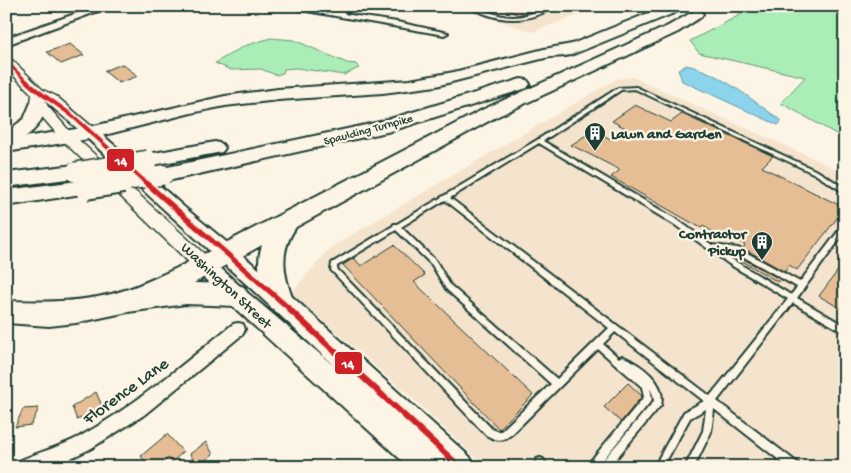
<svg xmlns="http://www.w3.org/2000/svg" width="851" height="473" font-family="'Gochi Hand',sans-serif">
  <rect width="100%" height="100%" fill="#fcf5e5"/>
  <filter id="ink" filterUnits="userSpaceOnUse"><feTurbulence type="fractalNoise" baseFrequency=".02" numOctaves="2"/><feDisplacementMap in="SourceGraphic" scale="10" xChannelSelector="R" yChannelSelector="G"/><feConvolveMatrix kernelMatrix="1 2 1 2 8 2 1 2 1" color-interpolation-filters="sRGB"/></filter>
  <g filter="url(#ink)">
    <path fill="#f5e4cd" d="M 453,6 L 602,6 L 532,32 Z
      M 633,77 L 830,166 L 845,180 L 845,467 L 486,467 L 413,399 L 291,293 L 331,247 L 616,79 Z"/>
    <path fill="#abedb6" stroke="#659575" d="M 757,6 L 845,6 L 845,139 L 781,103 L 805,77 L 699,53 L 690,41 Z
      M 271,38 L 294,40 L 347,63 L 356,64 L 359,68 L 344,75 L 296,68 L 284,69 L 283,73 L 276,75 L 261,69 L 231,70 L 215,63 L 244,46 Z"/>
    <path fill="#8bd4ec" stroke="#6098a2" d="M 686,65 C 719,71 754,102 782,121 L 778,125 L 682,81 L 678,69 Z"/>
    <g fill="none" stroke-linecap="round" stroke-linejoin="round">
      <path stroke="#6098a2" stroke-width="2" d="M 826,6 L 845,19"/>
    </g>
    <path fill="#e5be95" stroke="#1f3d34" d="M 501,6 L 540,6 L 540,7 L 518,15 Z
      M 70,44 L 84,55 L 61,64 L 47,52 Z
      M 122,64 L 138,76 L 119,83 L 104,71 Z
      M 635,105 L 671,122 L 682,114 L 773,156 L 762,167 L 845,208 L 797,270 L 789,265 L 785,272 L 743,248 L 745,245 L 723,233 L 720,236 L 703,226 L 701,228 L 611,177 L 620,170 L 571,145 L 594,130 L 612,140 L 627,129 L 612,121 Z
      M 394,245 L 425,275 L 414,282 L 533,395 L 499,429 L 343,265 L 354,258 L 361,266 Z
      M 736,255 L 780,279 L 778,282 L 735,257 Z
      M 845,261 L 845,311 L 819,296 Z
      M 628,383 L 642,396 L 621,422 L 604,407 Z
      M 96,392 L 102,406 L 77,420 L 72,407 Z
      M 39,408 L 31,425 L 15,427 L 23,409 Z
      M 167,434 L 183,452 L 172,462 L 168,458 L 158,467 L 149,467 L 141,456 Z
      M 206,442 L 213,454 L 197,467 L 190,454 Z"/>
    <g fill="none" stroke-linecap="round" stroke-linejoin="round">
      <g stroke="#1f3d34" stroke-width="4">
        <path id="service" d="M 465,6 C 481,6 495,17 512,17 C 529,18 543,6 558,6 C 544,13 527,20 512,19 C 496,19 479,12 465,6 Z
          M 636,87 L 819,172 L 845,188 L 845,193 L 815,174 L 635,89 L 621,90 L 543,141 L 679,221 L 712,245 L 738,248 L 800,282 L 843,225 L 845,225 L 845,232 L 797,298 L 845,326 L 845,333 L 793,303 L 717,401 L 799,464 L 800,467 L 788,467 L 714,409 L 711,432 L 694,467 L 685,467 L 703,431 L 706,409 L 690,418 L 663,467 L 654,467 L 684,412 L 704,401 L 615,332 L 603,344 L 619,358 L 622,356 C 640,364 667,382 661,405 L 609,467 L 599,467 L 600,464 L 654,401 L 653,395 L 650,388 L 652,398 L 651,401 L 597,467 L 587,467 L 588,464 L 644,397 L 642,387 L 598,349 L 512,434 C 502,442 497,441 486,435 L 331,270 L 332,263 L 393,226 L 394,224 L 397,224 L 537,140 L 618,88 ZM 539,143 L 675,225 L 729,264 L 788,299 L 710,396 L 450,198 ZM 445,200 L 609,328 L 557,379 L 450,285 L 436,261 L 401,227 ZM 396,230 L 432,265 L 446,289 L 551,384 L 501,431 L 497,431 L 492,429 L 337,269 L 337,266 ZM 720,250 L 735,252 L 797,287 L 791,295 L 733,260 Z
          M 540,458 L 543,459 L 548,467 L 538,467 L 536,462 L 537,459 Z"/>
      </g>
      <g stroke="#1f3d34" stroke-width="4">
        <path id="minor" d="M 278,6 L 297,6 L 335,12 L 348,6 L 357,6 L 344,14 L 397,22 L 448,33 L 444,35 Z
          M 238,323 L 243,324 L 245,329 L 243,334 L 144,415 L 90,449 L 52,467 L 16,467 L 19,461 C 39,452 60,447 79,437 C 135,406 183,364 233,324 Z"/>
      </g>
      <g stroke="#1f3d34" stroke-width="4">
        <path id="tertiary" d="M 98,6 L 112,6 L 6,45 L 6,38 Z"/>
      </g>
      <g stroke="#1f3d34" stroke-width="3">
        <path id="secondary" d="M 6,58 L 10,58 L 43,90 L 56,96 L 96,130 L 98,133 L 96,136 L 86,136 L 45,101 L 45,103 L 72,134 L 211,260 L 213,265 L 211,270 L 204,272 L 197,270 L 62,140 L 31,104 L 32,94 L 6,68 Z"/>
      </g>
      <g stroke="#1f3d34" stroke-width="4">
        <path id="primary" d="M 91,128 L 97,130 L 184,207 L 288,293 L 470,457 L 474,467 L 409,467 L 227,301 L 197,271 L 193,265 L 197,259 L 204,257 L 211,259 L 243,289 L 334,366 C 253,288 167,214 85,136 L 83,133 L 85,130 Z"/>
      </g>
      <g stroke="#1f3d34" stroke-width="4">
        <path id="motorway" d="M 666,6 L 686,6 L 684,9 L 571,55 C 562,57 554,56 545,58 L 436,86 L 383,93 L 278,100 L 225,106 L 191,113 L 89,139 L 6,152 L 6,132 L 24,119 L 32,100 L 38,99 L 44,100 L 47,104 C 44,118 37,129 25,137 L 89,127 L 225,96 L 278,89 L 410,80 L 454,72 L 544,49 L 572,44 Z
          M 696,10 L 701,11 L 703,14 L 701,17 L 678,32 L 496,117 L 296,227 C 279,251 283,274 293,300 L 289,308 L 280,311 L 271,308 C 261,289 255,266 262,245 L 194,283 L 235,284 L 244,287 L 248,295 L 244,303 L 235,306 L 186,304 L 128,312 L 76,323 L 49,326 L 6,323 L 6,301 C 46,302 87,303 125,290 C 142,285 159,276 175,269 L 484,109 L 668,26 Z
          M 521,79 L 527,80 L 530,84 L 527,88 L 391,131 L 163,182 L 156,180 L 152,175 L 156,170 L 163,168 L 380,122 Z
          M 215,142 L 222,144 L 225,148 L 222,152 L 148,166 L 141,165 L 138,160 L 141,155 L 148,154 Z
          M 75,165 L 82,167 L 85,172 L 82,177 L 6,187 L 6,173 Z
          M 86,180 L 94,182 L 97,187 L 94,192 L 6,206 L 6,190 Z"/>
      </g>
      <use href="#service" fill="#fcf5e5" fill-rule="evenodd"/>
      <use href="#minor" fill="#fcf5e5" fill-rule="evenodd"/>
      <use href="#tertiary" fill="#fcf5e5" fill-rule="evenodd"/>
      <use href="#secondary" fill="#fcf5e5" fill-rule="evenodd"/>
      <use href="#primary" fill="#fcf5e5" fill-rule="evenodd"/>
      <use href="#motorway" fill="#fcf5e5" fill-rule="evenodd"/>
      <g stroke="#1f3d34" stroke-width="22" stroke-linecap="butt">
        <path id="motorway-bridge-far1" d="M 75,172 L 148,160
          M 115,182 L 163,175"/>
      </g>
      <g stroke="#1f3d34" stroke-width="28" stroke-linecap="butt">
        <path id="motorway-bridge" d="M 86,187 L 123,181"/>
      </g>
      <use href="#motorway-bridge-far1" stroke="#fcf5e5" stroke-width="19"/>
      <use href="#motorway-bridge" stroke="#fcf5e5" stroke-width="24"/>
      <g stroke="#fcf5e5" stroke-width="5.5">
        <path id="bus-1-far3" d="M 6,61 L 26,81"/>
      </g>
      <g stroke="#fcf5e5" stroke-width="7">
        <path id="bus-1-far2" d="M 25,80 C 40,95 60,105 76,119 C 100,140 122,161 145,182"/>
      </g>
      <g stroke="#fcf5e5" stroke-width="9">
        <path id="bus-1-far1" d="M 144,181 L 292,311"/>
      </g>
      <g stroke="#fcf5e5" stroke-width="10">
        <path id="bus-1" d="M 290,310 L 460,467"/>
      </g>
      <use href="#bus-1-far3" stroke="#cf2027" stroke-width="3"/>
      <use href="#bus-1-far2" stroke="#cf2027" stroke-width="4"/>
      <use href="#bus-1-far1" stroke="#cf2027" stroke-width="5"/>
      <use href="#bus-1" stroke="#cf2027" stroke-width="6"/>
    </g>
  </g>
  <defs>
    <g id="building-pin" transform="scale(1.125)"><path d="M0 17L-7.5 6A9.5 9.5 0 1 1 7.5 6Z" fill="#1f3d34" stroke="#fcf5e5"/><path d="M-4-6H4V6H1V3H-1V6H-4ZM-2.5-4.3h1.7v1.8h-1.7ZM.8-4.3h1.7v1.8H.8ZM-2.5-1h1.7V.8h-1.7ZM.8-1h1.7V.8H.8Z" fill="#fff"/></g>
  </defs>
  <g fill-rule="evenodd">
    <use href="#building-pin" x="595" y="133"/>
    <use href="#building-pin" x="762" y="242"/>
  </g>
  <g text-anchor="middle" stroke-width="4.5" stroke-linejoin="round" paint-order="stroke">
    <g font-size="12" fill="#1f3d34" stroke="#fcf5e5">
      <text transform="translate(368 129) rotate(-15)" y="4">Spaulding Turnpike</text>
    </g>
    <g font-size="15" font-weight="bold" fill="#1f3d34" stroke="#fcf5e5" text-anchor="start">
      <text x="611" y="138">Lawn and Garden</text>
      <text x="746" y="238" text-anchor="end">Contractor<tspan x="746" dy="17">Pickup</tspan></text>
    </g>
    <g font-size="15" fill="#1f3d34" stroke="#fcf5e5">
      <text transform="translate(227 285) rotate(43)" y="5">Washington Street</text>
    </g>
    <g font-size="18" fill="#1f3d34" stroke="#fcf5e5">
      <text transform="translate(125 390) rotate(-36)" y="6">Florence Lane</text>
    </g>
  </g>
  <g stroke="#fcf5e5" stroke-width="2">
    <rect x="106" y="148" width="29" height="24" rx="5" fill="#cf2027"/>
    <rect x="334" y="351" width="29" height="24" rx="5" fill="#cf2027"/>
  </g>
  <g font-size="14" text-anchor="middle" font-weight="bold" fill="#fff">
    <text x="121" y="165">14</text>
    <text x="348" y="368">14</text>
  </g>
  <rect width="851" height="473" fill="none" stroke="#fcf5e5" stroke-width="25"/>
  <rect x="12" y="12" width="826" height="448" fill="none" stroke="#1f3d34" stroke-width="2" filter="url(#ink)"/>
</svg>
